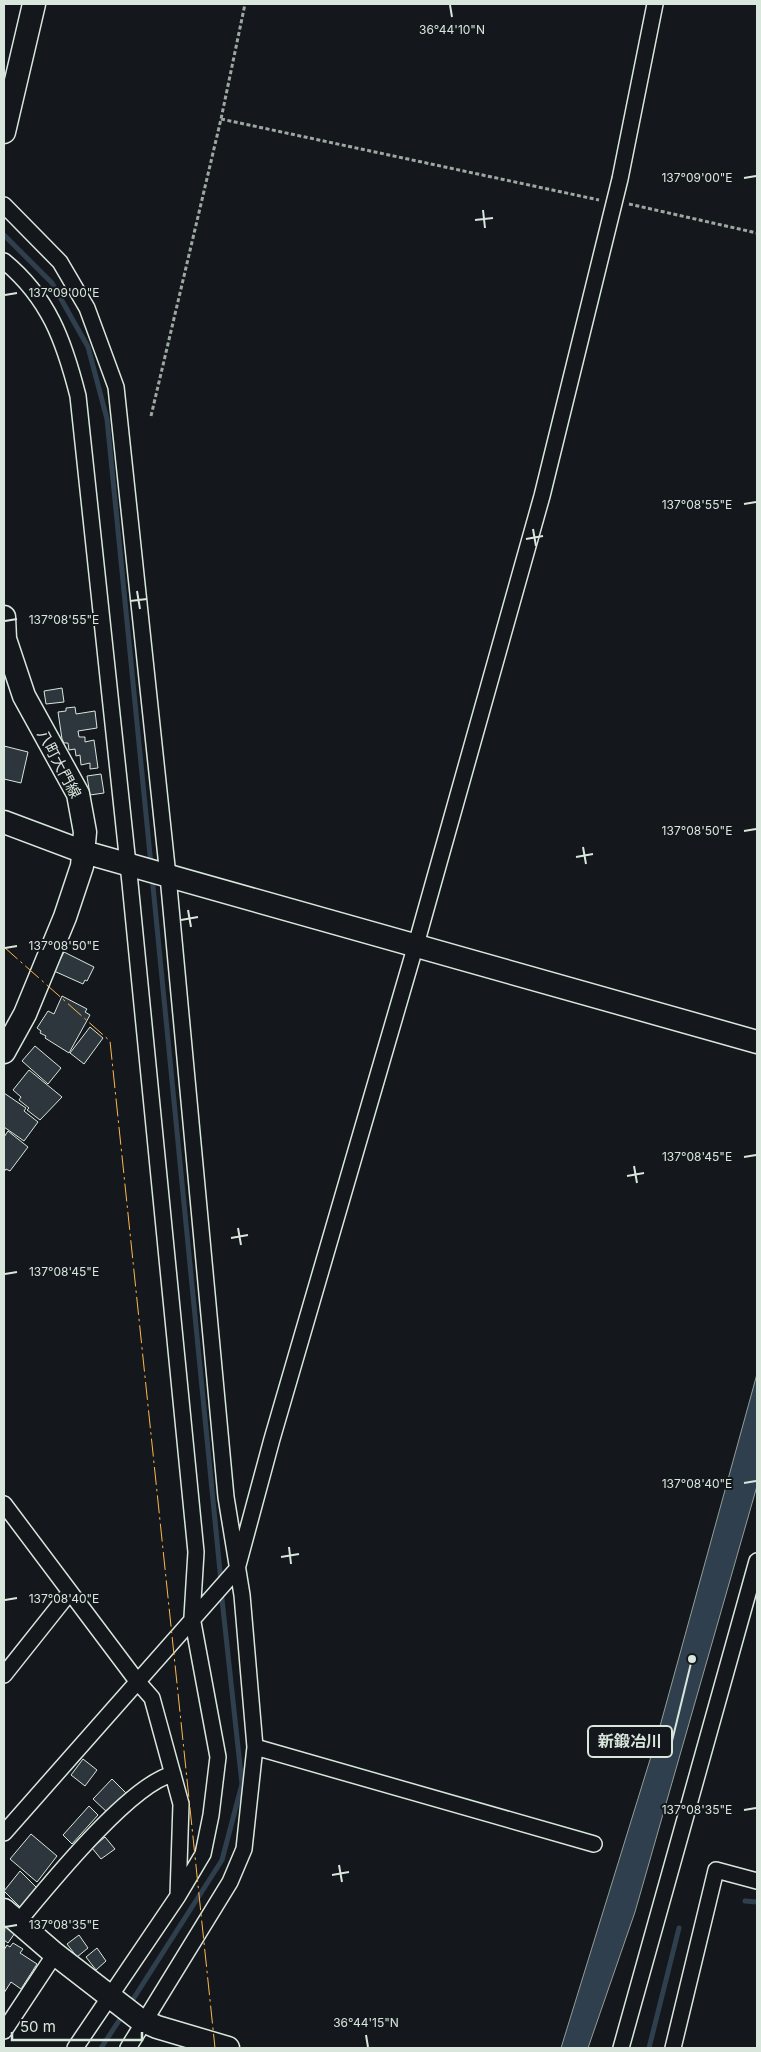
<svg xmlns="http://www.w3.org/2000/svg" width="761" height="2052" font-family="Inter,'Noto Sans JP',sans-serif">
  <rect width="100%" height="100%" fill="#14181c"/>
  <path fill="#2f3f4d" stroke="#939e99" d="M 757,1374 L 757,1486 L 635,1912 L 588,2048 L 561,2048 L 657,1737 Z"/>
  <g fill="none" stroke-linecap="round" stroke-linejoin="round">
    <path stroke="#2f3f4d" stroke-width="5" d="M 4,235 L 52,283 L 88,347 L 107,419 L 151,865
      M 152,876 L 221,1582
      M 745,1901 L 757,1902
      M 130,2004 L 222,1860 L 242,1784 L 221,1590
      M 101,2048 L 124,2013
      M 649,2048 L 679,1928"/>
  </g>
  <path fill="#2c363c" stroke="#d8e6dc" d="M 62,688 L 64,702 L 46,704 L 44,691 Z
    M 75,707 L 76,714 L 95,711 L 97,728 L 78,731 L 79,737 L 85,737 L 85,742 L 94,740 L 98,768 L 90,769 L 90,763 L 81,765 L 80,755 L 76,756 L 75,749 L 69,750 L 68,743 L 64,743 L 62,739 L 58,712 L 66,711 L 66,708 Z
    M 4,746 L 28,752 L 21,783 L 4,779 Z
    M 101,774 L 104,793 L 90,795 L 87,776 Z
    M 64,952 L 94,967 L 87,981 L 85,980 L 83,984 L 54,971 Z
    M 62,996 L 87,1009 L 85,1012 L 90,1015 L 69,1053 L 45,1038 L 46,1036 L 40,1033 L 41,1031 L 37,1028 L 48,1011 L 54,1014 Z
    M 90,1027 L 103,1038 L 84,1064 L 70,1053 Z
    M 35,1046 L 61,1068 L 48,1084 L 22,1061 Z
    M 29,1070 L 62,1097 L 40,1120 L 27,1110 L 29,1108 L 19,1100 L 21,1097 L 13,1090 Z
    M 4,1093 L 26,1108 L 24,1111 L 38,1122 L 24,1141 L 4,1127 Z
    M 8,1131 L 28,1147 L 10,1171 L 6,1169 L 4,1172 L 4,1137 Z
    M 83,1759 L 97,1770 L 85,1786 L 71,1775 Z
    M 112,1779 L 126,1793 L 108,1813 L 93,1799 Z
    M 89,1806 L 98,1815 L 72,1844 L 63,1835 Z
    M 31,1834 L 57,1856 L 37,1882 L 10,1859 Z
    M 105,1837 L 115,1849 L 101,1859 L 92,1848 Z
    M 20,1871 L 37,1888 L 20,1907 L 4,1891 Z
    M 5,1926 L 15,1933 L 8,1943 L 4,1940 Z
    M 79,1935 L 88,1948 L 77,1957 L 67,1944 Z
    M 13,1943 L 23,1949 L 20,1953 L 37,1964 L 21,1989 L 11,1982 L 4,1993 L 4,1950 L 7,1945 L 10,1947 Z
    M 97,1948 L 106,1961 L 96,1970 L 86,1957 Z"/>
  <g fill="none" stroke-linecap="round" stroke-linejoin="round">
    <g stroke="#d8e6dc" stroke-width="18">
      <path id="street" d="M 4,205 L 60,262 L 87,308 L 116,387 L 168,876 L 226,1497 L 242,1595 L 255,1747 L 244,1849 L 230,1882 L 128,2048
        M 4,261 C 49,298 64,341 78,396 L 130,883 L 196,1552 L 192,1617 L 218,1757 L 211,1815 L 203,1854 L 178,1896
        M 4,1504 L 137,1681 L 152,1698 L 181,1804 L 178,1896 L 75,2048
        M 4,1675 L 70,1592
        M 255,1747 L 594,1844
        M 4,1833 L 237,1569 L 272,1439 L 419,934 L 542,496 L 620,179 L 655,4
        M 18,1922 C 48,1886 130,1784 173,1774
        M 4,2031 L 55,1954
        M 621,2048 L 757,1561
        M 673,2048 L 716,1870 L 757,1881"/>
    </g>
    <g stroke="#d8e6dc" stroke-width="25">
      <path id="secondary" d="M 4,132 L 34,4
        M 4,617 L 5,639 L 24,696 L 78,794 L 85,832 L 82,866 L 65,917 L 25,1014 L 4,1052
        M 4,822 L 84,852 L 757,1042
        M 4,1910 L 55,1954 L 139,2019 L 157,2027 L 228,2048"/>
    </g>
    <path stroke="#9da8a2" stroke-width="3" stroke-dasharray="4 2.5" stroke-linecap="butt" d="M 221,119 L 599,200
      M 629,204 L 757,233
      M 151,416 L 221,119 L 245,4"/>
    <use href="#street" stroke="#14181c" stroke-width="15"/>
    <use href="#secondary" stroke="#14181c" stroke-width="22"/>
    <path stroke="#ffb74d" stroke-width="1" stroke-dasharray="18 4 2.5 4" stroke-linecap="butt" d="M 4,947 L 110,1041 L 215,2048"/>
  </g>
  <path fill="none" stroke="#d8e6dc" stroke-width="2" d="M 450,5 L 452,17M 744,178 L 756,176M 483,210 L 485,228M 475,220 L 493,218M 5,295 L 17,293M 744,504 L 756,502M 533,529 L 536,546M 526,539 L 543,536M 137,591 L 140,609M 130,601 L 147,599M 5,621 L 17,619M 744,831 L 756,829M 583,847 L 586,864M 576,857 L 593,854M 188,910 L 191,927M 181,920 L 198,917M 5,948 L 17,946M 744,1157 L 756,1155M 634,1166 L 637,1183M 627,1176 L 644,1173M 238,1228 L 241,1245M 231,1238 L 248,1235M 5,1274 L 17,1272M 744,1483 L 756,1481M 289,1547 L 291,1564M 281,1557 L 299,1554M 5,1600 L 17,1598M 744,1810 L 756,1808M 339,1865 L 342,1882M 332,1875 L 349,1872M 5,1927 L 17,1925M 366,2035 L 368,2047"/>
  <g text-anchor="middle" stroke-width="4" stroke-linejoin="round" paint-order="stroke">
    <g font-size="15" fill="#d8e6dc" stroke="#14181c">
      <text transform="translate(59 764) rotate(62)" y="5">八町大門線</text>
    </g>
  </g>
  <g font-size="12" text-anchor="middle" fill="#d8e6dc" stroke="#14181c" stroke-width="4" stroke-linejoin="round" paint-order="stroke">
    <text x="452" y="34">36°44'10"N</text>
    <text x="697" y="182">137°09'00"E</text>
    <text x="64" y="297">137°09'00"E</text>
    <text x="697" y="509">137°08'55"E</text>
    <text x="64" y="624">137°08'55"E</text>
    <text x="697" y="835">137°08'50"E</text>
    <text x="64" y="950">137°08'50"E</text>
    <text x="697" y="1161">137°08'45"E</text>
    <text x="64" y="1276">137°08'45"E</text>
    <text x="697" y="1488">137°08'40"E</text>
    <text x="64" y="1603">137°08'40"E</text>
    <text x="697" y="1814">137°08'35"E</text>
    <text x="64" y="1929">137°08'35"E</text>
    <text x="366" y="2027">36°44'15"N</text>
  </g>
  <path fill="none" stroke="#d8e6dc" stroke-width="2" d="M692 1659L672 1741"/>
  <circle fill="#d8e6dc" stroke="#14181c" stroke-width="2" cx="692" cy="1659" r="5"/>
  <rect fill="#14181c" stroke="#d8e6dc" stroke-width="2" x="588" y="1726" width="84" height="31" rx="5"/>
  <g font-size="16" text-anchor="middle" font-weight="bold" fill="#d8e6dc">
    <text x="630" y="1747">新鍛冶川</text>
  </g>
  <rect width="761" height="2052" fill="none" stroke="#d8e6dc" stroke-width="10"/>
  <path d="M12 2032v8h130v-8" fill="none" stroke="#d8e6dc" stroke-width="2.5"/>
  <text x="20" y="2032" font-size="15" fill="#d8e6dc" stroke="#14181c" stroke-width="4" paint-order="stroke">50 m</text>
</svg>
